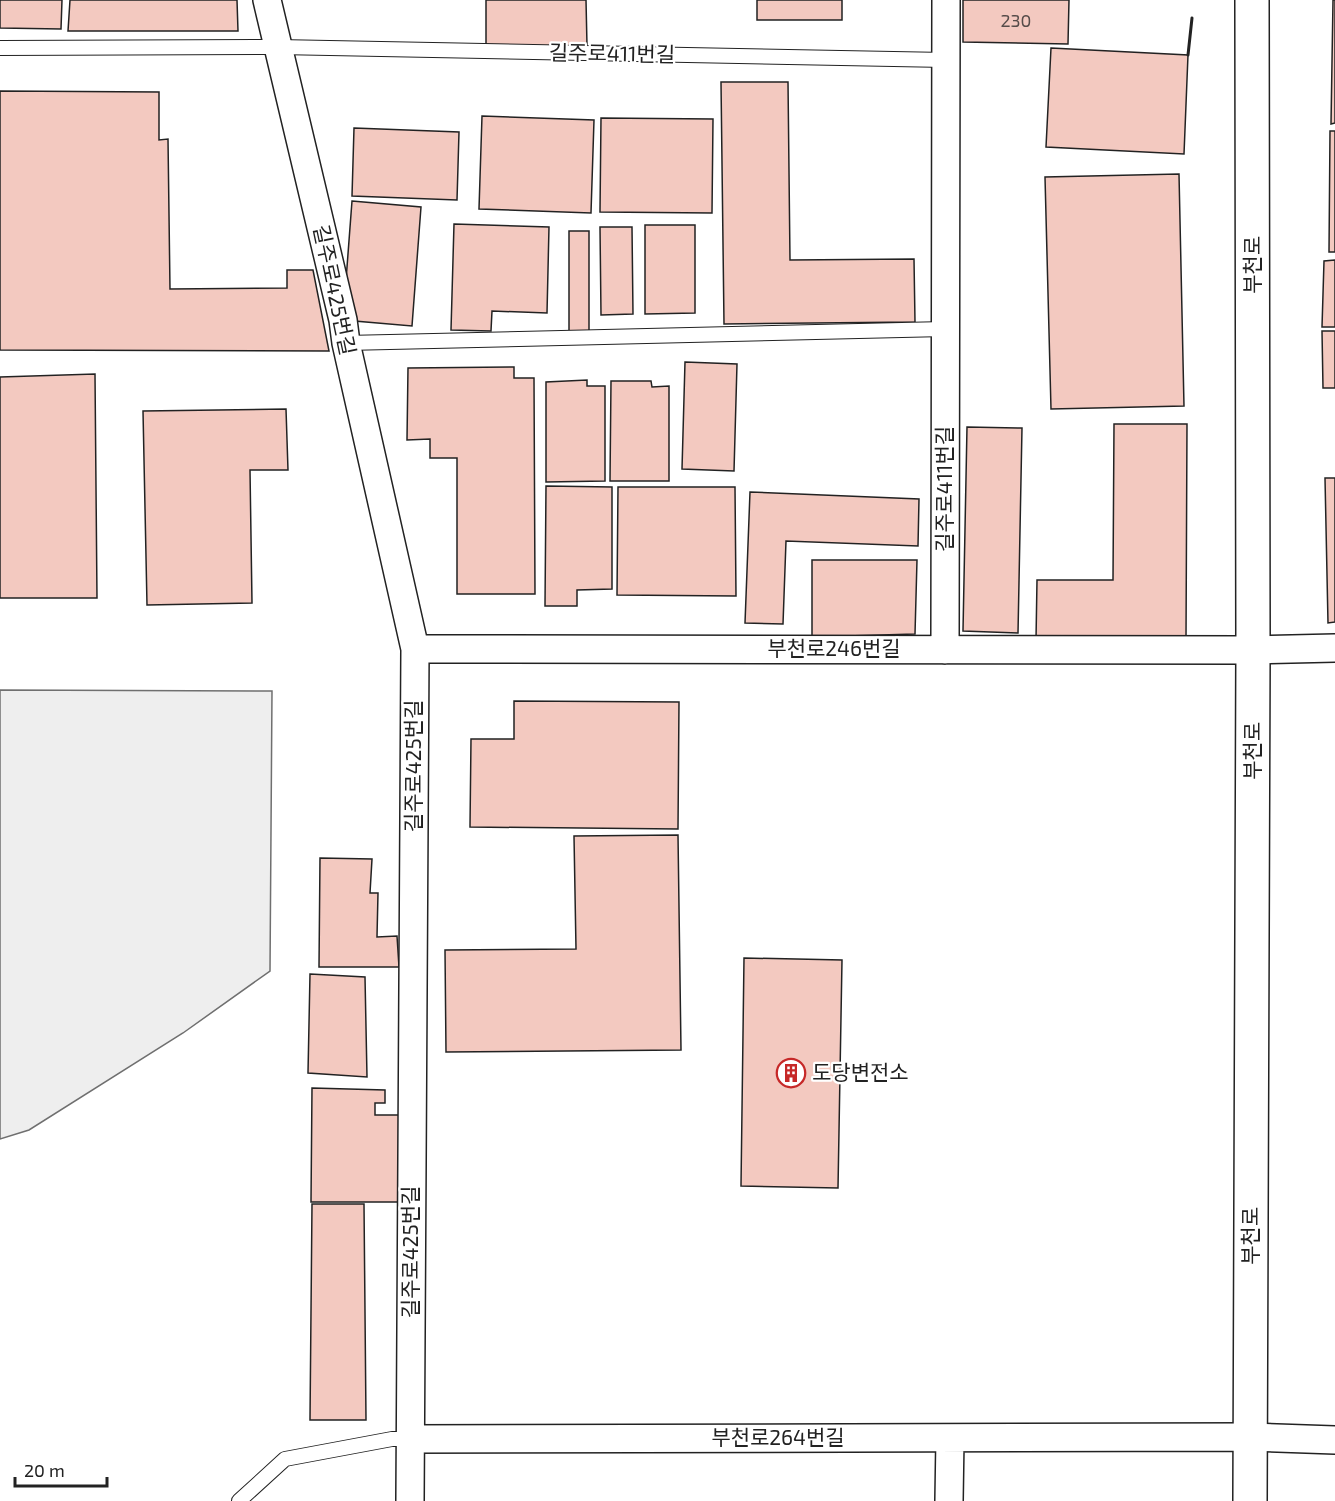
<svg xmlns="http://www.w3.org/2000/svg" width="1335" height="1501" font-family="'Exo 2','Noto Sans KR',sans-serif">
  <rect width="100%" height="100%" fill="#fff"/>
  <path fill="#eee" stroke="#6f6f6f" stroke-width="1.5" d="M 0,690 L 272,691 L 270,971 L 183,1033 L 29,1130 L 0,1139 Z"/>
  <path fill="#f3c9c0" stroke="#222" stroke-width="1.5" d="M 0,0 L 62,0 L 61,29 L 0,28 Z
    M 70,0 L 237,0 L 238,31 L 68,31 Z
    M 486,0 L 586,0 L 587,46 L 486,47 Z
    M 757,0 L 842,0 L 842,20 L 757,20 Z
    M 963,0 L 1069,0 L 1068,44 L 963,42 Z
    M 1333,0 L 1335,0 L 1335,123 L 1331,124 Z
    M 1051,48 L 1188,55 L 1184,154 L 1046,147 Z
    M 721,82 L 788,82 L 790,260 L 914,259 L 915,322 L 724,324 Z
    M 0,91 L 159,92 L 159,140 L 168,139 L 170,289 L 287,288 L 287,270 L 313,270 L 329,351 L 0,350 Z
    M 482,116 L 594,120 L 591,213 L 479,209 Z
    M 601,118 L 713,119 L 712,213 L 600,212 Z
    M 354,128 L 459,132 L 457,200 L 352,196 Z
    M 1330,131 L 1335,131 L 1335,252 L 1329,252 Z
    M 1179,174 L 1184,406 L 1051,409 L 1045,177 Z
    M 352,201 L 421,207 L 412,326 L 343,320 Z
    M 454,224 L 549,227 L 547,313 L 492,311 L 491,331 L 451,330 Z
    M 645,225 L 695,225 L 695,313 L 645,314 Z
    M 600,227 L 632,227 L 633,314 L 601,315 Z
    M 569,231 L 589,231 L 589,338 L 569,338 Z
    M 1335,260 L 1335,327 L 1322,327 L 1324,261 Z
    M 1322,331 L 1335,331 L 1335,388 L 1323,388 Z
    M 685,362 L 737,364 L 734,471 L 682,469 Z
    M 514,367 L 514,378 L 534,378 L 535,594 L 457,594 L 457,458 L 430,458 L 430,439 L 407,440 L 408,368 Z
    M 95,374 L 97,598 L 0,598 L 0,377 Z
    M 587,380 L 587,386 L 605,386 L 605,481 L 546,482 L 546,382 Z
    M 611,381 L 651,381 L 652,387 L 669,386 L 669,481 L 610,481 Z
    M 286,409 L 288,470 L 250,470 L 252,603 L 147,605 L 143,411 Z
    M 1114,424 L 1187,424 L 1186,640 L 1036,640 L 1037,580 L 1113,580 Z
    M 967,427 L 1022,428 L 1018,633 L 963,631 Z
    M 1325,478 L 1335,478 L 1335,622 L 1328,623 Z
    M 546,486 L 612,487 L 612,589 L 577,590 L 577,606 L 545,606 Z
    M 618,487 L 735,487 L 736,596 L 617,595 Z
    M 750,492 L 919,499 L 918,546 L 786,541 L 783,624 L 745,623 Z
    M 812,560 L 917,560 L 915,634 L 812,637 Z
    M 514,701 L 679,702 L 678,829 L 470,827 L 471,739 L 514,739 Z
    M 678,835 L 681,1050 L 446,1052 L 445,950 L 576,949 L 574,836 Z
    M 320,858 L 372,859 L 370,893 L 378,893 L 377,937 L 397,936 L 399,967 L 319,967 Z
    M 744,958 L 842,960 L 838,1188 L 741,1186 Z
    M 310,974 L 365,977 L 367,1077 L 308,1073 Z
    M 312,1088 L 385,1090 L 385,1103 L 375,1103 L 375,1115 L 400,1115 L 401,1202 L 311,1202 Z
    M 312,1204 L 364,1204 L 366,1420 L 310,1420 Z"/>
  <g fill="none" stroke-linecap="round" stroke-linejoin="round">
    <g stroke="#222" stroke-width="16">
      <path id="service" d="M 0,48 L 278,47 L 946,60
        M 346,343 L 945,329
        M 239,1501 L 285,1459 L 392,1439 L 410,1439"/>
    </g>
    <g stroke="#222" stroke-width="30">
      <path id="minor" d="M 267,0 L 343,320 L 346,343 L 415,649 L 410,1501
        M 415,649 L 1253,650 L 1335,648
        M 945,650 L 946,0
        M 410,1439 L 1250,1437 L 1335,1440
        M 949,1501 L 950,1438"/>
    </g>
    <g stroke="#222" stroke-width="36">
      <path id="primary" d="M 1250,1501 L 1253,650 L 1252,0"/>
    </g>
    <use href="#service" stroke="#fff" stroke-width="14"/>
    <use href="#minor" stroke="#fff" stroke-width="27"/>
    <use href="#primary" stroke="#fff" stroke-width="33"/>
    <path stroke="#222" stroke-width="3" d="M 1188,55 L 1192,18"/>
  </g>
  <defs>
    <g id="building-ring" transform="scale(1.5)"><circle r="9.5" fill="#fff" stroke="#c62828" stroke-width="1.5"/><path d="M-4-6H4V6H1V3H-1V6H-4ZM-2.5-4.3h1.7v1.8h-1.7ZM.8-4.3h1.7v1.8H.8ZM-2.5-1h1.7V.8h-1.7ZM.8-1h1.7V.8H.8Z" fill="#c62828"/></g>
  </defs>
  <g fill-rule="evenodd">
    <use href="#building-ring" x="791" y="1073"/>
  </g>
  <g text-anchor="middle" stroke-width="4.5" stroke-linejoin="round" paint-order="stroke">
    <g font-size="18" fill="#564c4a">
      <text x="1016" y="27">230</text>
    </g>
    <g font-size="21" fill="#222" stroke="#fff">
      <text transform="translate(612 54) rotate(1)" y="7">길주로411번길</text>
      <text transform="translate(1253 265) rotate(-90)" y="7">부천로</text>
      <text transform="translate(334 290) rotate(78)" y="7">길주로425번길</text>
      <text transform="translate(945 489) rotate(-90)" y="7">길주로411번길</text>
      <text x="834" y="656">부천로246번길</text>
      <text transform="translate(1253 751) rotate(-90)" y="7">부천로</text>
      <text transform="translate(414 766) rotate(-90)" y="7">길주로425번길</text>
      <text transform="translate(1251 1236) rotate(-90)" y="7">부천로</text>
      <text transform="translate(411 1252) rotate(-90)" y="7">길주로425번길</text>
      <text x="778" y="1445">부천로264번길</text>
    </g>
    <g font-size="21" fill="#222" stroke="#fff" text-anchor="start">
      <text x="812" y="1080">도당변전소</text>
    </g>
  </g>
  <path d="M15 1477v9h92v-9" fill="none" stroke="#222222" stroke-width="3"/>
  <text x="24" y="1477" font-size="18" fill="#222222" stroke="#ffffff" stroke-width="4.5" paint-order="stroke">20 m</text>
</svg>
